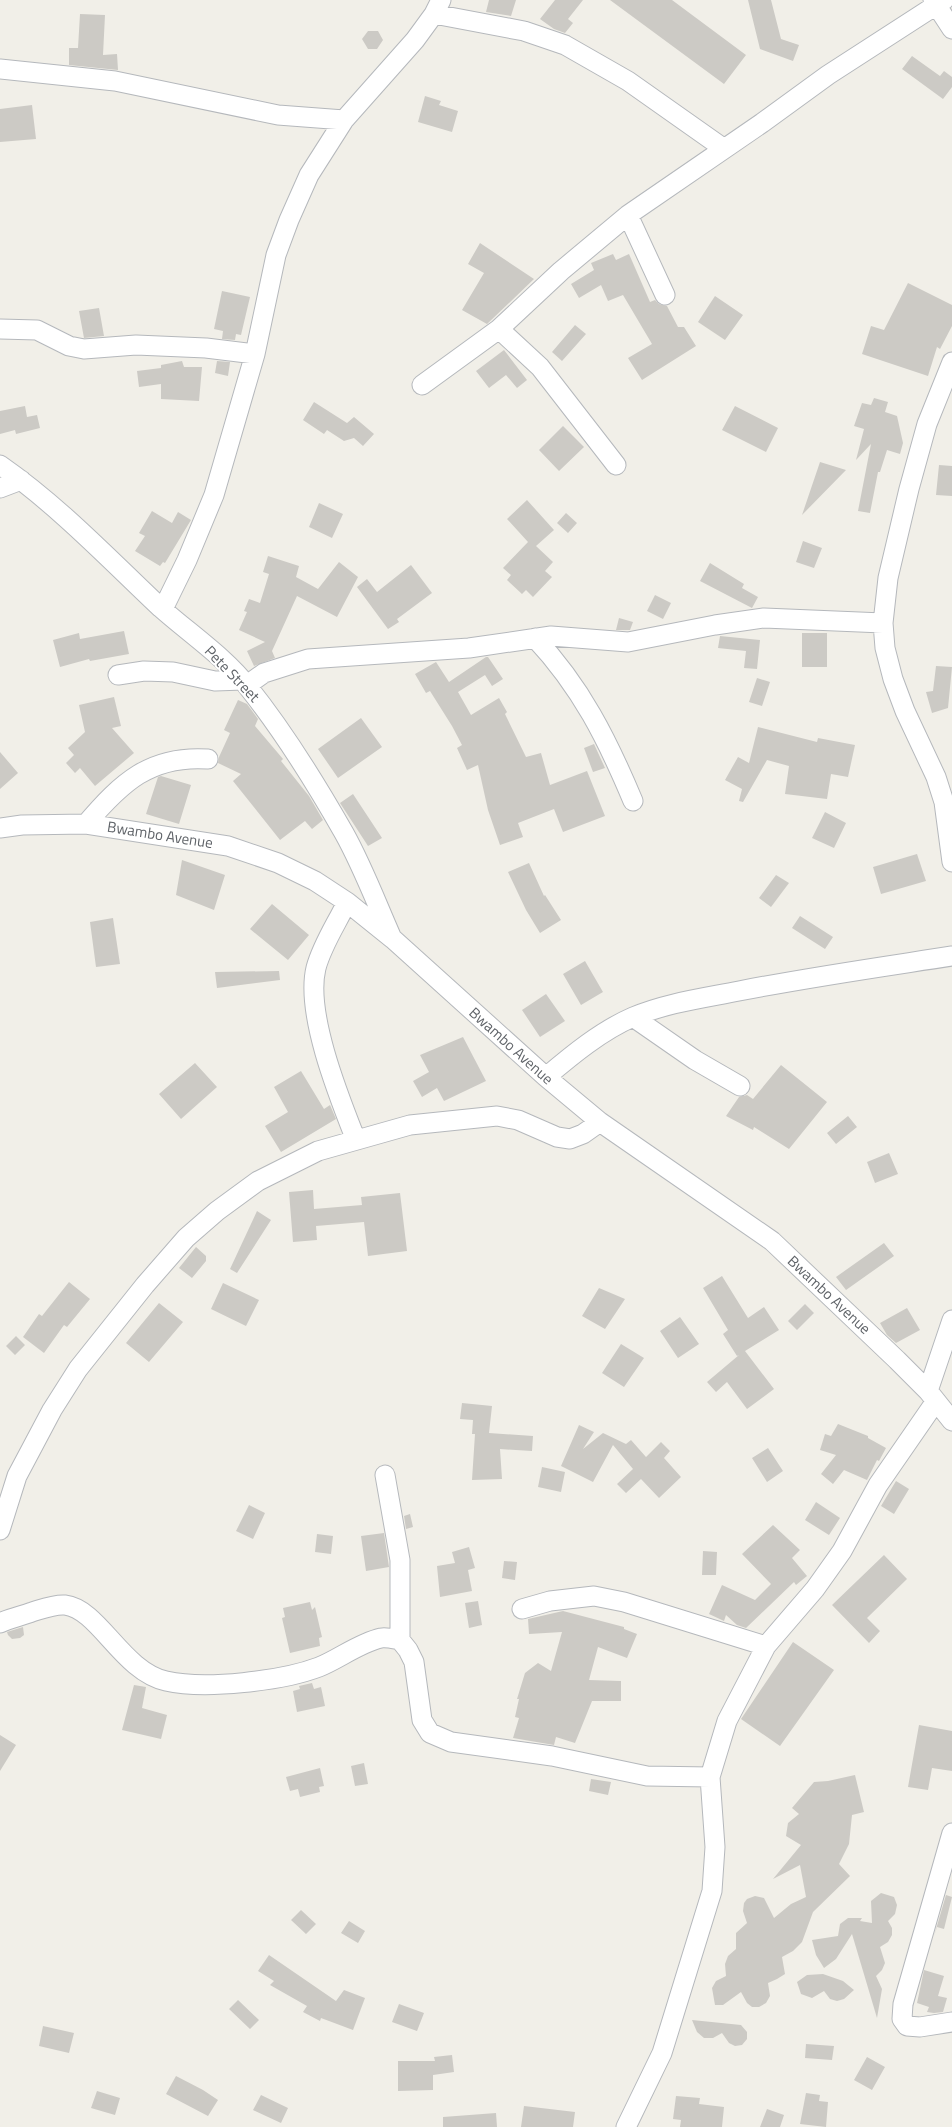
<svg xmlns="http://www.w3.org/2000/svg" width="952" height="2127" font-family="'Titillium Web',sans-serif">
  <rect width="100%" height="100%" fill="#f1efe8"/>
  <path fill="#cccac5" d="M 489,0 L 516,0 L 511,16 L 486,12 Z
    M 555,0 L 583,0 L 568,19 L 573,23 L 565,33 L 554,29 L 540,19 Z
    M 610,0 L 672,0 L 746,55 L 724,84 Z
    M 748,0 L 771,0 L 781,39 L 799,45 L 793,61 L 760,49 Z
    M 80,14 L 105,15 L 103,55 L 117,54 L 118,70 L 69,65 L 69,48 L 78,48 Z
    M 368,31 L 378,31 L 383,40 L 377,49 L 368,49 L 362,39 Z
    M 912,56 L 940,76 L 944,71 L 952,77 L 952,87 L 943,99 L 902,69 Z
    M 425,96 L 441,101 L 439,105 L 458,111 L 452,132 L 418,122 Z
    M 32,105 L 36,139 L 0,142 L 0,109 Z
    M 480,243 L 534,279 L 487,324 L 462,310 L 484,273 L 468,264 Z
    M 613,254 L 616,260 L 629,254 L 650,302 L 655,300 L 659,304 L 667,306 L 678,327 L 684,327 L 696,346 L 642,380 L 628,358 L 652,344 L 623,295 L 608,301 L 601,285 L 579,298 L 571,284 L 594,270 L 591,263 Z
    M 908,283 L 952,305 L 952,326 L 940,349 L 937,347 L 928,376 L 862,354 L 871,326 L 884,330 Z
    M 222,291 L 250,297 L 241,335 L 236,334 L 235,340 L 222,339 L 223,331 L 214,329 Z
    M 715,296 L 743,315 L 725,340 L 698,322 Z
    M 99,308 L 104,336 L 84,338 L 79,311 Z
    M 575,325 L 586,334 L 562,361 L 552,352 Z
    M 504,350 L 527,380 L 517,388 L 506,375 L 489,388 L 476,371 Z
    M 182,361 L 184,367 L 202,367 L 199,401 L 161,399 L 161,384 L 139,387 L 137,371 L 161,368 L 161,365 Z
    M 217,361 L 230,362 L 228,376 L 215,373 Z
    M 874,398 L 888,402 L 885,412 L 897,416 L 903,443 L 900,454 L 887,450 L 880,472 L 878,472 L 870,513 L 858,511 L 871,444 L 856,460 L 864,429 L 854,426 L 862,403 L 871,405 Z
    M 314,402 L 347,423 L 354,417 L 374,434 L 363,446 L 354,438 L 344,441 L 327,430 L 324,434 L 303,420 Z
    M 25,406 L 27,417 L 37,415 L 40,428 L 16,434 L 15,430 L 0,434 L 0,411 Z
    M 735,406 L 778,428 L 766,452 L 722,430 Z
    M 563,426 L 584,447 L 559,471 L 539,450 Z
    M 820,462 L 846,470 L 802,515 Z
    M 939,465 L 952,466 L 952,496 L 936,495 Z
    M 527,500 L 554,530 L 536,546 L 553,562 L 545,571 L 552,577 L 533,597 L 526,590 L 522,594 L 507,580 L 511,575 L 503,568 L 528,542 L 507,519 Z
    M 319,503 L 343,514 L 332,538 L 309,527 Z
    M 152,511 L 172,523 L 178,512 L 191,520 L 165,563 L 163,562 L 160,566 L 135,551 L 145,536 L 139,533 Z
    M 566,513 L 577,523 L 568,533 L 557,523 Z
    M 803,541 L 822,548 L 814,568 L 796,562 Z
    M 268,556 L 299,566 L 296,577 L 318,589 L 339,562 L 358,577 L 337,617 L 297,596 L 272,651 L 275,658 L 254,666 L 247,651 L 265,642 L 239,630 L 247,612 L 244,611 L 249,599 L 260,603 L 269,574 L 263,572 Z
    M 710,563 L 744,584 L 742,588 L 758,597 L 752,608 L 700,581 Z
    M 411,565 L 432,593 L 397,619 L 399,622 L 388,629 L 357,587 L 367,579 L 377,592 Z
    M 655,595 L 671,603 L 663,619 L 647,611 Z
    M 619,618 L 633,622 L 630,630 L 616,630 Z
    M 124,631 L 129,654 L 90,661 L 89,659 L 60,667 L 53,640 L 79,633 L 80,639 Z
    M 802,633 L 827,633 L 827,667 L 802,667 Z
    M 720,636 L 760,640 L 757,669 L 744,668 L 746,651 L 718,648 Z
    M 486,657 L 488,657 L 503,679 L 492,686 L 485,675 L 458,692 L 471,715 L 499,698 L 507,712 L 505,714 L 526,757 L 541,753 L 550,785 L 587,771 L 605,816 L 563,832 L 554,809 L 518,823 L 523,837 L 500,845 L 488,810 L 478,765 L 467,770 L 457,748 L 462,745 L 452,726 L 430,691 L 426,693 L 415,674 L 436,662 L 449,682 Z
    M 936,666 L 952,667 L 948,708 L 932,713 L 926,692 L 933,691 Z
    M 757,678 L 770,682 L 762,706 L 749,702 Z
    M 114,697 L 121,726 L 112,728 L 134,753 L 95,786 L 80,768 L 75,773 L 66,763 L 74,755 L 68,748 L 85,732 L 79,705 Z
    M 238,700 L 247,704 L 258,719 L 255,726 L 283,759 L 281,761 L 309,796 L 323,820 L 312,829 L 305,821 L 280,840 L 233,781 L 241,774 L 218,763 L 219,757 L 230,733 L 224,730 Z
    M 361,718 L 382,747 L 338,778 L 318,749 Z
    M 758,727 L 817,742 L 818,738 L 855,745 L 848,777 L 831,774 L 827,799 L 785,794 L 789,766 L 767,760 L 743,802 L 739,801 L 742,789 L 725,780 L 738,757 L 749,763 Z
    M 594,744 L 605,768 L 593,772 L 584,748 Z
    M 0,752 L 18,773 L 0,789 Z
    M 161,776 L 191,785 L 179,824 L 146,814 L 158,777 Z
    M 353,794 L 382,838 L 368,846 L 340,803 Z
    M 825,812 L 846,823 L 834,848 L 812,838 Z
    M 917,854 L 926,881 L 881,894 L 873,867 Z
    M 182,860 L 225,875 L 214,910 L 176,895 Z
    M 529,863 L 544,896 L 545,895 L 561,920 L 540,933 L 526,910 L 508,872 Z
    M 776,875 L 789,883 L 771,907 L 759,898 Z
    M 272,904 L 309,935 L 288,960 L 250,929 Z
    M 800,916 L 833,937 L 825,949 L 792,928 Z
    M 113,918 L 120,964 L 96,967 L 90,922 Z
    M 585,961 L 603,992 L 581,1005 L 563,974 Z
    M 279,971 L 280,980 L 217,988 L 215,972 Z
    M 546,994 L 565,1021 L 540,1037 L 522,1010 Z
    M 463,1037 L 486,1081 L 444,1101 L 437,1088 L 422,1097 L 413,1081 L 429,1072 L 420,1055 Z
    M 195,1063 L 217,1087 L 181,1119 L 159,1094 Z
    M 781,1065 L 827,1102 L 789,1149 L 754,1127 L 753,1130 L 726,1116 L 739,1097 L 747,1095 L 753,1099 Z
    M 301,1071 L 324,1109 L 330,1105 L 336,1119 L 281,1152 L 265,1126 L 288,1112 L 274,1087 Z
    M 848,1116 L 857,1127 L 836,1144 L 827,1133 Z
    M 889,1153 L 898,1174 L 875,1183 L 867,1162 Z
    M 313,1190 L 314,1209 L 362,1205 L 361,1197 L 400,1193 L 407,1251 L 368,1256 L 364,1222 L 316,1226 L 317,1240 L 293,1242 L 289,1192 Z
    M 257,1211 L 271,1220 L 237,1273 L 230,1269 Z
    M 884,1243 L 894,1256 L 846,1290 L 836,1277 Z
    M 196,1247 L 206,1256 L 206,1261 L 192,1278 L 179,1268 Z
    M 722,1276 L 748,1318 L 764,1307 L 779,1330 L 745,1351 L 774,1389 L 747,1409 L 727,1382 L 716,1392 L 707,1382 L 739,1355 L 737,1356 L 723,1334 L 728,1330 L 703,1288 Z
    M 69,1282 L 90,1299 L 67,1327 L 64,1325 L 44,1353 L 23,1337 L 39,1314 L 42,1316 Z
    M 223,1283 L 259,1300 L 246,1326 L 211,1309 Z
    M 599,1288 L 625,1299 L 605,1329 L 582,1316 Z
    M 159,1303 L 183,1322 L 149,1362 L 126,1343 Z
    M 805,1304 L 814,1313 L 797,1330 L 788,1321 Z
    M 907,1308 L 920,1330 L 896,1343 L 887,1335 L 880,1323 Z
    M 680,1317 L 699,1344 L 678,1358 L 660,1331 Z
    M 16,1336 L 25,1345 L 15,1355 L 6,1346 Z
    M 621,1344 L 644,1358 L 624,1387 L 602,1373 Z
    M 462,1403 L 492,1406 L 489,1433 L 533,1436 L 532,1451 L 500,1449 L 502,1479 L 472,1480 L 475,1434 L 472,1434 L 473,1420 L 460,1419 Z
    M 838,1424 L 868,1436 L 868,1438 L 886,1448 L 879,1461 L 877,1460 L 867,1480 L 844,1470 L 833,1484 L 821,1474 L 836,1455 L 820,1450 L 825,1434 L 831,1436 Z
    M 579,1425 L 594,1432 L 583,1449 L 603,1433 L 626,1444 L 631,1440 L 646,1457 L 661,1442 L 670,1451 L 664,1458 L 681,1477 L 659,1498 L 641,1479 L 626,1493 L 617,1484 L 633,1469 L 613,1445 L 593,1482 L 561,1466 Z
    M 768,1448 L 783,1471 L 767,1482 L 752,1458 Z
    M 542,1467 L 565,1472 L 561,1492 L 538,1487 Z
    M 896,1481 L 909,1489 L 894,1514 L 881,1506 Z
    M 816,1502 L 840,1518 L 829,1535 L 805,1520 Z
    M 249,1505 L 265,1513 L 253,1539 L 236,1531 Z
    M 410,1514 L 413,1527 L 406,1529 L 404,1516 Z
    M 773,1525 L 800,1550 L 792,1558 L 807,1576 L 796,1585 L 794,1582 L 746,1628 L 737,1625 L 726,1615 L 724,1621 L 709,1614 L 722,1585 L 755,1600 L 771,1584 L 742,1554 Z
    M 384,1533 L 389,1567 L 366,1571 L 361,1536 Z
    M 317,1534 L 333,1536 L 331,1554 L 315,1552 Z
    M 469,1547 L 475,1568 L 468,1570 L 472,1591 L 440,1597 L 437,1566 L 455,1563 L 452,1552 Z
    M 703,1551 L 717,1552 L 716,1575 L 702,1575 Z
    M 884,1555 L 907,1579 L 867,1618 L 880,1631 L 869,1643 L 832,1605 Z
    M 504,1561 L 517,1562 L 515,1580 L 502,1578 Z
    M 478,1601 L 482,1625 L 469,1628 L 465,1603 Z
    M 310,1602 L 312,1610 L 315,1607 L 322,1637 L 319,1638 L 320,1646 L 290,1653 L 282,1618 L 285,1617 L 283,1608 Z
    M 563,1611 L 624,1627 L 624,1629 L 637,1634 L 627,1658 L 598,1647 L 589,1680 L 621,1681 L 621,1701 L 592,1701 L 575,1743 L 556,1737 L 554,1745 L 513,1738 L 519,1718 L 515,1717 L 519,1699 L 517,1699 L 525,1673 L 538,1663 L 551,1671 L 562,1632 L 529,1634 L 528,1619 Z
    M 23,1627 L 24,1635 L 20,1638 L 12,1639 L 8,1635 L 7,1632 Z
    M 793,1642 L 834,1670 L 780,1746 L 741,1719 Z
    M 312,1683 L 314,1689 L 321,1687 L 325,1706 L 297,1712 L 293,1691 L 300,1689 L 299,1686 Z
    M 134,1685 L 146,1687 L 142,1708 L 167,1715 L 161,1739 L 122,1730 Z
    M 919,1725 L 952,1731 L 952,1771 L 932,1768 L 928,1790 L 908,1787 Z
    M 0,1735 L 16,1745 L 0,1771 Z
    M 364,1763 L 368,1784 L 355,1786 L 351,1766 Z
    M 320,1768 L 324,1786 L 319,1787 L 320,1792 L 300,1797 L 298,1789 L 290,1791 L 286,1777 Z
    M 855,1775 L 864,1812 L 852,1815 L 849,1844 L 839,1864 L 850,1876 L 813,1912 L 802,1942 L 793,1951 L 782,1957 L 785,1974 L 777,1979 L 768,1983 L 770,1996 L 766,2003 L 759,2007 L 752,2007 L 747,2003 L 741,1992 L 723,2005 L 715,2005 L 712,1988 L 716,1981 L 726,1976 L 725,1964 L 728,1956 L 736,1949 L 736,1933 L 747,1923 L 743,1911 L 744,1903 L 747,1899 L 755,1896 L 764,1898 L 774,1918 L 791,1904 L 806,1897 L 800,1865 L 773,1879 L 801,1845 L 786,1836 L 788,1823 L 799,1814 L 792,1808 L 814,1782 L 828,1781 Z
    M 591,1779 L 611,1782 L 608,1795 L 589,1791 Z
    M 881,1893 L 894,1897 L 897,1905 L 895,1914 L 888,1921 L 892,1928 L 892,1935 L 888,1942 L 880,1947 L 885,1963 L 882,1970 L 876,1976 L 882,1989 L 877,2018 L 852,1934 L 836,1959 L 824,1968 L 816,1955 L 812,1940 L 838,1936 L 840,1924 L 848,1918 L 862,1918 L 860,1921 L 872,1923 L 871,1901 Z
    M 946,1895 L 952,1897 L 944,1929 L 937,1927 L 934,1936 Z
    M 301,1910 L 316,1924 L 306,1934 L 291,1920 Z
    M 349,1921 L 365,1931 L 358,1943 L 341,1933 Z
    M 269,1955 L 336,2001 L 344,1990 L 365,1998 L 353,2030 L 321,2018 L 320,2021 L 303,2012 L 307,2006 L 270,1985 L 274,1981 L 258,1971 Z
    M 924,1970 L 944,1976 L 938,1996 L 947,1998 L 943,2012 L 934,2013 L 927,2012 L 929,2007 L 917,2003 Z
    M 823,1974 L 843,1981 L 854,1990 L 844,1999 L 837,2001 L 830,1999 L 824,1991 L 812,1998 L 801,1994 L 797,1982 L 807,1975 Z
    M 238,2000 L 259,2020 L 250,2029 L 229,2009 Z
    M 399,2004 L 424,2013 L 417,2031 L 392,2022 Z
    M 692,2020 L 741,2025 L 747,2032 L 747,2039 L 742,2045 L 735,2046 L 729,2043 L 722,2033 L 713,2038 L 704,2038 L 697,2032 Z
    M 43,2026 L 74,2033 L 69,2053 L 39,2046 Z
    M 806,2044 L 834,2046 L 832,2060 L 805,2058 Z
    M 452,2055 L 454,2072 L 433,2075 L 433,2090 L 398,2091 L 398,2061 L 435,2061 L 434,2057 Z
    M 867,2057 L 885,2067 L 872,2090 L 854,2080 Z
    M 176,2076 L 203,2090 L 218,2100 L 208,2116 L 166,2094 Z
    M 97,2091 L 120,2098 L 115,2115 L 91,2108 Z
    M 806,2093 L 820,2095 L 819,2101 L 828,2102 L 826,2127 L 800,2124 Z
    M 261,2095 L 288,2108 L 281,2123 L 253,2110 Z
    M 676,2096 L 700,2098 L 699,2104 L 724,2107 L 722,2127 L 680,2127 L 681,2120 L 673,2119 Z
    M 524,2106 L 575,2112 L 573,2127 L 521,2127 Z
    M 767,2109 L 784,2115 L 780,2127 L 760,2127 Z
    M 496,2113 L 497,2127 L 443,2127 L 443,2117 Z"/>
  <g fill="none" stroke-linecap="round" stroke-linejoin="round">
    <g stroke="#b5b8bc" stroke-width="21">
      <path id="street" d="M 933,0 L 952,29
        M 434,14 L 524,31 L 565,45 L 628,81 L 723,148
        M 0,69 L 115,81 L 278,115 L 344,120
        M 628,215 L 665,295
        M 0,329 L 37,330 L 69,346 L 84,349 L 136,345 L 206,348 L 255,354
        M 499,329 L 540,367 L 616,465
        M 952,362 L 927,424 L 909,489 L 888,578 L 883,623 L 885,648 L 893,679 L 905,711 L 936,777 L 944,802 L 952,862
        M 422,385 L 499,329 L 561,271 L 628,215 L 762,123 L 828,75 L 944,0
        M 0,465 C 59,506 109,559 161,608 C 189,633 226,658 248,687 C 284,732 315,782 344,833 C 362,865 376,902 391,936
        M 0,488 L 21,480
        M 163,609 L 187,560 L 214,495 L 255,354 L 276,255 L 289,220 L 309,175 L 344,120 L 415,40 L 434,14 L 441,0
        M 535,638 C 581,687 607,739 633,801
        M 118,675 L 144,671 L 173,672 L 215,681 L 243,680
        M 247,685 L 264,673 L 308,659 L 469,648 L 551,636 L 628,642 L 715,625 L 764,618 L 883,623
        M 86,824 C 121,783 150,755 208,759
        M 0,828 L 22,825 L 86,824 L 228,846 L 278,863 L 315,881 L 347,902 L 393,939 L 546,1077 L 600,1122 L 772,1241 L 897,1360 L 928,1391 L 952,1421
        M 347,902 C 337,923 322,945 316,968 C 305,1013 339,1097 356,1140
        M 633,1017 L 695,1060 L 740,1086
        M 546,1077 C 572,1055 601,1031 633,1017 C 666,1003 704,998 739,991 C 810,977 881,967 952,956
        M 928,1391 L 952,1320
        M 385,1475 L 400,1560 L 400,1640
        M 0,1530 L 17,1476 L 52,1410 L 78,1369 L 145,1285 L 186,1238 L 217,1211 L 258,1181 L 318,1151 L 410,1125 L 497,1116 L 518,1120 L 557,1137 L 570,1139 L 583,1134 L 600,1122
        M 522,1609 L 550,1601 L 594,1596 L 624,1602 L 766,1646
        M 0,1623 C 10,1618 22,1616 32,1612 C 42,1609 55,1604 65,1605 C 99,1609 122,1671 166,1681 C 205,1690 282,1681 319,1667 C 339,1659 359,1643 381,1638 C 387,1637 394,1639 400,1640 L 408,1650 L 414,1662 L 422,1720 L 430,1733 L 451,1742 L 552,1756 L 647,1776 L 710,1777
        M 952,1833 L 903,2004 L 902,2019 L 907,2026 L 920,2027 L 952,2022
        M 626,2127 L 662,2053 L 712,1891 L 715,1847 L 710,1777 L 727,1721 L 766,1646 L 815,1589 L 842,1551 L 878,1485 L 936,1401"/>
    </g>
    <use href="#street" stroke="#fff" stroke-width="19"/>
  </g>
  <g text-anchor="middle" stroke-width="4" stroke-linejoin="round" paint-order="stroke">
    <g font-size="15" fill="#5f6368" stroke="#fff">
      <text transform="translate(232 674) rotate(46)" y="5">Pete Street</text>
      <text transform="translate(160 835) rotate(9)" y="5">Bwambo Avenue</text>
      <text transform="translate(511 1046) rotate(42)" y="5">Bwambo Avenue</text>
      <text transform="translate(829 1295) rotate(43)" y="5">Bwambo Avenue</text>
    </g>
  </g>
</svg>
